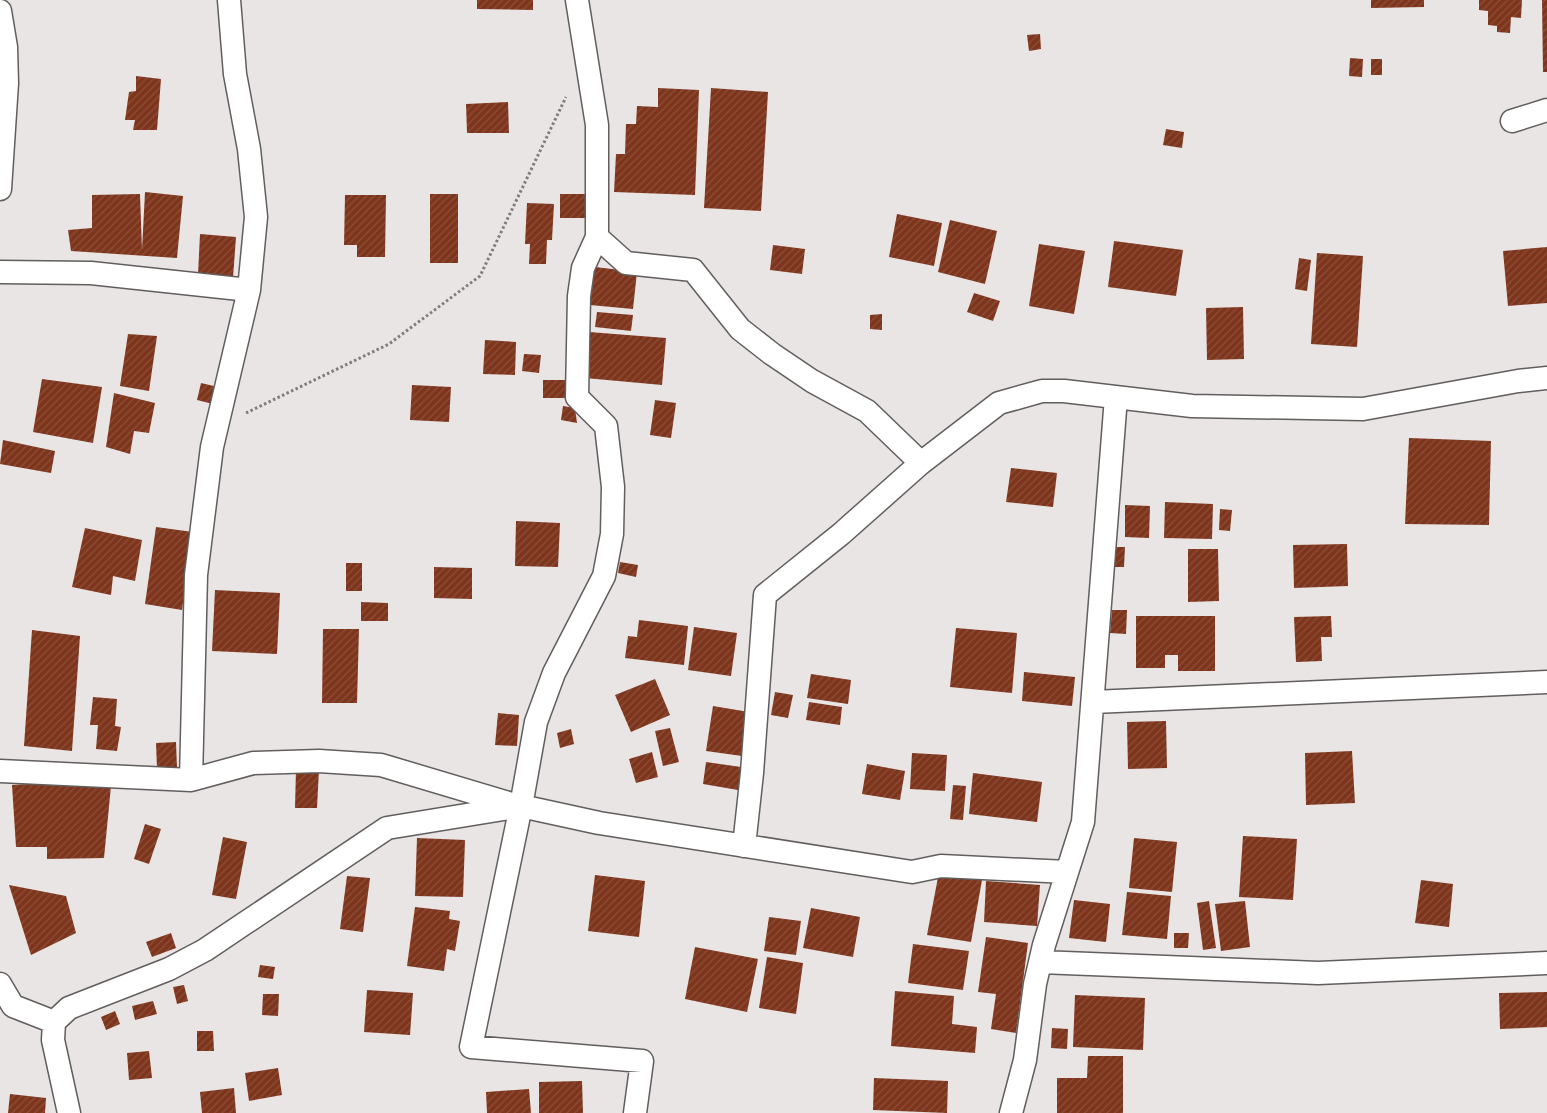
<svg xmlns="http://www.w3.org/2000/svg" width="1547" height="1113" font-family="Figtree,sans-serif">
  <defs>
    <pattern id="building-hatch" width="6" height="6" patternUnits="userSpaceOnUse" patternTransform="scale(1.25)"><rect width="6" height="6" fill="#7e351c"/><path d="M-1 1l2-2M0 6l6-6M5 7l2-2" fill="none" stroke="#8b503c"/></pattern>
  </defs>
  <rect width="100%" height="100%" fill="#e9e5e4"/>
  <path fill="url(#building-hatch)" d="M 477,0 L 533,0 L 533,10 L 477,9 Z
    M 1371,0 L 1424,0 L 1424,7 L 1371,8 Z
    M 1479,0 L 1522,0 L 1521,18 L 1511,17 L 1510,33 L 1497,32 L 1497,26 L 1488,25 L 1488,11 L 1479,10 Z
    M 1542,0 L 1547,0 L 1547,72 L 1543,72 Z
    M 1040,34 L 1041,49 L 1029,51 L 1027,35 Z
    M 1350,58 L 1363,59 L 1362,77 L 1349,76 Z
    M 1371,59 L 1382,59 L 1382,75 L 1371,75 Z
    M 136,76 L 161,79 L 157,130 L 133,130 L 135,120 L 125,120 L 129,92 L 136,91 Z
    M 658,88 L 699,90 L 695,195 L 614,192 L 616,154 L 625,154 L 626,124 L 636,124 L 637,106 L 658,107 Z
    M 711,88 L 768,92 L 761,211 L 704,208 Z
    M 508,102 L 509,133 L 467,133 L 466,104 Z
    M 1166,129 L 1184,132 L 1182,148 L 1163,145 Z
    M 145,192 L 183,196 L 177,258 L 71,251 L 68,230 L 92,228 L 92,195 L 140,194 L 142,250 Z
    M 430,194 L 458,194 L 458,263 L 430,263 Z
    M 560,194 L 590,194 L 591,218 L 560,218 Z
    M 345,195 L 386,195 L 385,257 L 357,257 L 357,245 L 344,245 Z
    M 527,203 L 554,204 L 552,240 L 547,240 L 546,264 L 529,264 L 530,244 L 525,244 Z
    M 897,214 L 942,223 L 934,266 L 889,257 Z
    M 950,220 L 997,231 L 985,284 L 938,272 Z
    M 200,234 L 236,237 L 233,278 L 198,275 Z
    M 1114,241 L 1183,250 L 1176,296 L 1108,287 Z
    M 1039,244 L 1085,251 L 1074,314 L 1029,306 Z
    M 773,245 L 805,249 L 802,274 L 770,270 Z
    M 1547,247 L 1547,303 L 1508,306 L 1503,251 Z
    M 1317,253 L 1363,256 L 1357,347 L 1311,344 Z
    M 1299,258 L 1311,260 L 1307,291 L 1295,289 Z
    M 595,267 L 637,272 L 633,309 L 590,305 Z
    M 974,293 L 1000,301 L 993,321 L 967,312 Z
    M 1243,307 L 1244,359 L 1207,360 L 1206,308 Z
    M 597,312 L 633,315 L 631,331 L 595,327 Z
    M 882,314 L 882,330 L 870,329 L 870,315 Z
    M 589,332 L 666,338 L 662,385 L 585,378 Z
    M 128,334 L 157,336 L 149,391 L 120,386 Z
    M 485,340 L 516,342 L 515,375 L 483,374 Z
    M 524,354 L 541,355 L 539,373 L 522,371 Z
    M 42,379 L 102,387 L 93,443 L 33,432 Z
    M 543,380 L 566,380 L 566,398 L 543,398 Z
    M 201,383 L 218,387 L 213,404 L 197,400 Z
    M 412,385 L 451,387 L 449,422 L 410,420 Z
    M 114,393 L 155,403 L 149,433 L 134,431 L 130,454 L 106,447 Z
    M 655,400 L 676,403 L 671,438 L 650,435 Z
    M 563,406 L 575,408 L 577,423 L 561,420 Z
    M 1409,438 L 1491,441 L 1489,525 L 1405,524 Z
    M 3,440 L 55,451 L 51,473 L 0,464 Z
    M 1011,468 L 1057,473 L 1053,507 L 1006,502 Z
    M 1165,502 L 1213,504 L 1212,539 L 1164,538 Z
    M 1125,505 L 1150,506 L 1149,538 L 1125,537 Z
    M 1220,509 L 1232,510 L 1230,531 L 1219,530 Z
    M 516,521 L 560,523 L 558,567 L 515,566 Z
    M 156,527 L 193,532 L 182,610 L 145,604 Z
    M 85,528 L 142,540 L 135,581 L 113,576 L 111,595 L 72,587 Z
    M 1347,544 L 1348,586 L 1294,588 L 1293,545 Z
    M 1113,547 L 1125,547 L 1124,567 L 1112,567 Z
    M 1188,549 L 1218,549 L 1219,601 L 1188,602 Z
    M 620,562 L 638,565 L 636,577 L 618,573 Z
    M 346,563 L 362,563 L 362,591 L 346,591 Z
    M 434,567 L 472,568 L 472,599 L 434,598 Z
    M 215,590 L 280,593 L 277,654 L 212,651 Z
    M 361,602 L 388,603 L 388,621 L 361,621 Z
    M 1112,610 L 1127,610 L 1126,634 L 1110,633 Z
    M 1136,616 L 1215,616 L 1215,671 L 1178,671 L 1178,655 L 1165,655 L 1165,668 L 1136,668 Z
    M 1331,616 L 1332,637 L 1321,637 L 1322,661 L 1296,662 L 1294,617 Z
    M 639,620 L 688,626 L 684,665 L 625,658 L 628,636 L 637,637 Z
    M 694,627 L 737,633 L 731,676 L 688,670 Z
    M 956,628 L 1017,633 L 1012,693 L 950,687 Z
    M 323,629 L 359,629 L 357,703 L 322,703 Z
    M 32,630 L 80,636 L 72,751 L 24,746 Z
    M 1024,672 L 1075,677 L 1072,706 L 1022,701 Z
    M 811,674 L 851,680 L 848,704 L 807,698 Z
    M 655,679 L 670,715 L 631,732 L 615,695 Z
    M 775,692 L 793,695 L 788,718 L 771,715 Z
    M 93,697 L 117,699 L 115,726 L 121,727 L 117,751 L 96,749 L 98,725 L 90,725 Z
    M 809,702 L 842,707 L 840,725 L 806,720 Z
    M 713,706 L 749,712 L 742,756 L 706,751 Z
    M 498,713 L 519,715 L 517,746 L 495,745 Z
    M 1166,721 L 1167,768 L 1128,769 L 1127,722 Z
    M 670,728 L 679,762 L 663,766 L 655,731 Z
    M 571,729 L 574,744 L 560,748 L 557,733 Z
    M 176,742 L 177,768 L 157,768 L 156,743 Z
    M 1352,751 L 1355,803 L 1306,805 L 1305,753 Z
    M 652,752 L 658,777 L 636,783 L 629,759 Z
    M 912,753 L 947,755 L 945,791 L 910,789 Z
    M 706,762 L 741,767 L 738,790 L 703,784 Z
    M 867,764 L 905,771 L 900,800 L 862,794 Z
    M 296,769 L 319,769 L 317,808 L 295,808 Z
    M 973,773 L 1042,782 L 1037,822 L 969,814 Z
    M 44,783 L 111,786 L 104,858 L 47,859 L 47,847 L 16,847 L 12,785 Z
    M 953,785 L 966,786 L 963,820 L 950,819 Z
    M 145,824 L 161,829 L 149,864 L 134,859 Z
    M 1243,836 L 1297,839 L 1293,900 L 1239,897 Z
    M 223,837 L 247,842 L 236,899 L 212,895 Z
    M 417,838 L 465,840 L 463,897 L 415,896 Z
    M 1134,838 L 1177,842 L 1172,892 L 1129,888 Z
    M 939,872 L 982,880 L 971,942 L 927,935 Z
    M 595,875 L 645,881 L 639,937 L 588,931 Z
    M 347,876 L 370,878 L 363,932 L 340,929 Z
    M 1421,880 L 1453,884 L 1449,927 L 1415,923 Z
    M 986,881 L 1040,885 L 1037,926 L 984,922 Z
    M 9,885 L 66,896 L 76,933 L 31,955 Z
    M 1127,892 L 1171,896 L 1167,939 L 1122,935 Z
    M 1074,900 L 1110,904 L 1106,942 L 1069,938 Z
    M 1209,901 L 1216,948 L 1203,950 L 1197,903 Z
    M 1245,901 L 1250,947 L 1221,951 L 1215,904 Z
    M 415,907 L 450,911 L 449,919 L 460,921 L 455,951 L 447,949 L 444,971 L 407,966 Z
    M 811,908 L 860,917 L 853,957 L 803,948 Z
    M 769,917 L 801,921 L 796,955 L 764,951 Z
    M 171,933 L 176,948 L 152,957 L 146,942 Z
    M 1174,933 L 1189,933 L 1188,948 L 1174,948 Z
    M 986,937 L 1028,943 L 1016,1033 L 991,1029 L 996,994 L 978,992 Z
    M 913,944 L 969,951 L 963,990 L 908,983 Z
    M 695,947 L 758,959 L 747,1012 L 685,999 Z
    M 767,957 L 803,963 L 796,1014 L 759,1008 Z
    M 260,965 L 275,967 L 273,979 L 258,977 Z
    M 184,985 L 188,1001 L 177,1004 L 173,987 Z
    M 367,990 L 413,993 L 410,1035 L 364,1032 Z
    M 895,991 L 954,996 L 952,1024 L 977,1027 L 975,1053 L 891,1046 Z
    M 1547,992 L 1547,1027 L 1500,1029 L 1499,993 Z
    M 263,994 L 279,994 L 278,1016 L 262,1015 Z
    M 1075,995 L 1145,998 L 1143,1050 L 1073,1047 Z
    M 153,1001 L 157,1014 L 135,1020 L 132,1006 Z
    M 115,1011 L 120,1024 L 106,1030 L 101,1017 Z
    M 1052,1028 L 1068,1029 L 1067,1049 L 1051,1048 Z
    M 197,1031 L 213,1031 L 214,1051 L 197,1051 Z
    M 149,1051 L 152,1078 L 129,1080 L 127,1053 Z
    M 1088,1056 L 1123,1056 L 1123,1113 L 1057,1113 L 1057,1078 L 1087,1078 Z
    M 278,1068 L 282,1095 L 249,1101 L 245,1073 Z
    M 874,1078 L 948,1081 L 947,1113 L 873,1110 Z
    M 582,1081 L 583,1113 L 539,1113 L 539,1082 Z
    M 234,1088 L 236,1113 L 202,1113 L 200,1092 Z
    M 529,1089 L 531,1113 L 487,1113 L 486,1092 Z
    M 10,1094 L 46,1098 L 45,1113 L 8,1113 Z"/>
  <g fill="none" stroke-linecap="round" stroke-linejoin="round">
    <g stroke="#615e5d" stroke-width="25">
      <path id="street" d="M 577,0 L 597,125 L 597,237 L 626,263 L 693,270 L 740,329 L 772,354 L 812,381 L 867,411 L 921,463
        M 0,11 L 6,47 L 7,83 L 0,189
        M 1512,121 L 1547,110
        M 0,272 L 91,273 L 249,290
        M 1093,702 L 1547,682
        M 0,771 L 191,780 L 253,763 L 319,761 L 381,765 L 515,805
        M 191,780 L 196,575 L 212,447 L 249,290 L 256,217 L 249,149 L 235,74 L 229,0
        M 521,806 L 536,722 L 554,673 L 604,576 L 612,534 L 613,487 L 606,426 L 577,397 L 579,296 L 583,268 L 597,237
        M 744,846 L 752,773 L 765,595 L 841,534 L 921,463 L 999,403 L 1042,391 L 1064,391 L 1192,406 L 1363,409 L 1518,381 L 1547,378
        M 1040,962 L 1318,973 L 1547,963
        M 0,984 L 13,1006 L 54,1022
        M 69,1113 L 53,1040 L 54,1022 L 69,1008 L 169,969 L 205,950 L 387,828 L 521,806
        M 635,1113 L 642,1061 L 471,1047 L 521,806 L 599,823 L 912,872 L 941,866 L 1067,872
        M 1011,1113 L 1025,1060 L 1035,984 L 1044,945 L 1083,822 L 1116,397"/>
    </g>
    <path stroke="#7f7c7b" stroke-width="3" stroke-dasharray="2.5 2.5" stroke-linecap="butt" d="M 246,413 L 389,344 L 480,276 L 566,97"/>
    <use href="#street" stroke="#fff" stroke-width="22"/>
  </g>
</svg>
